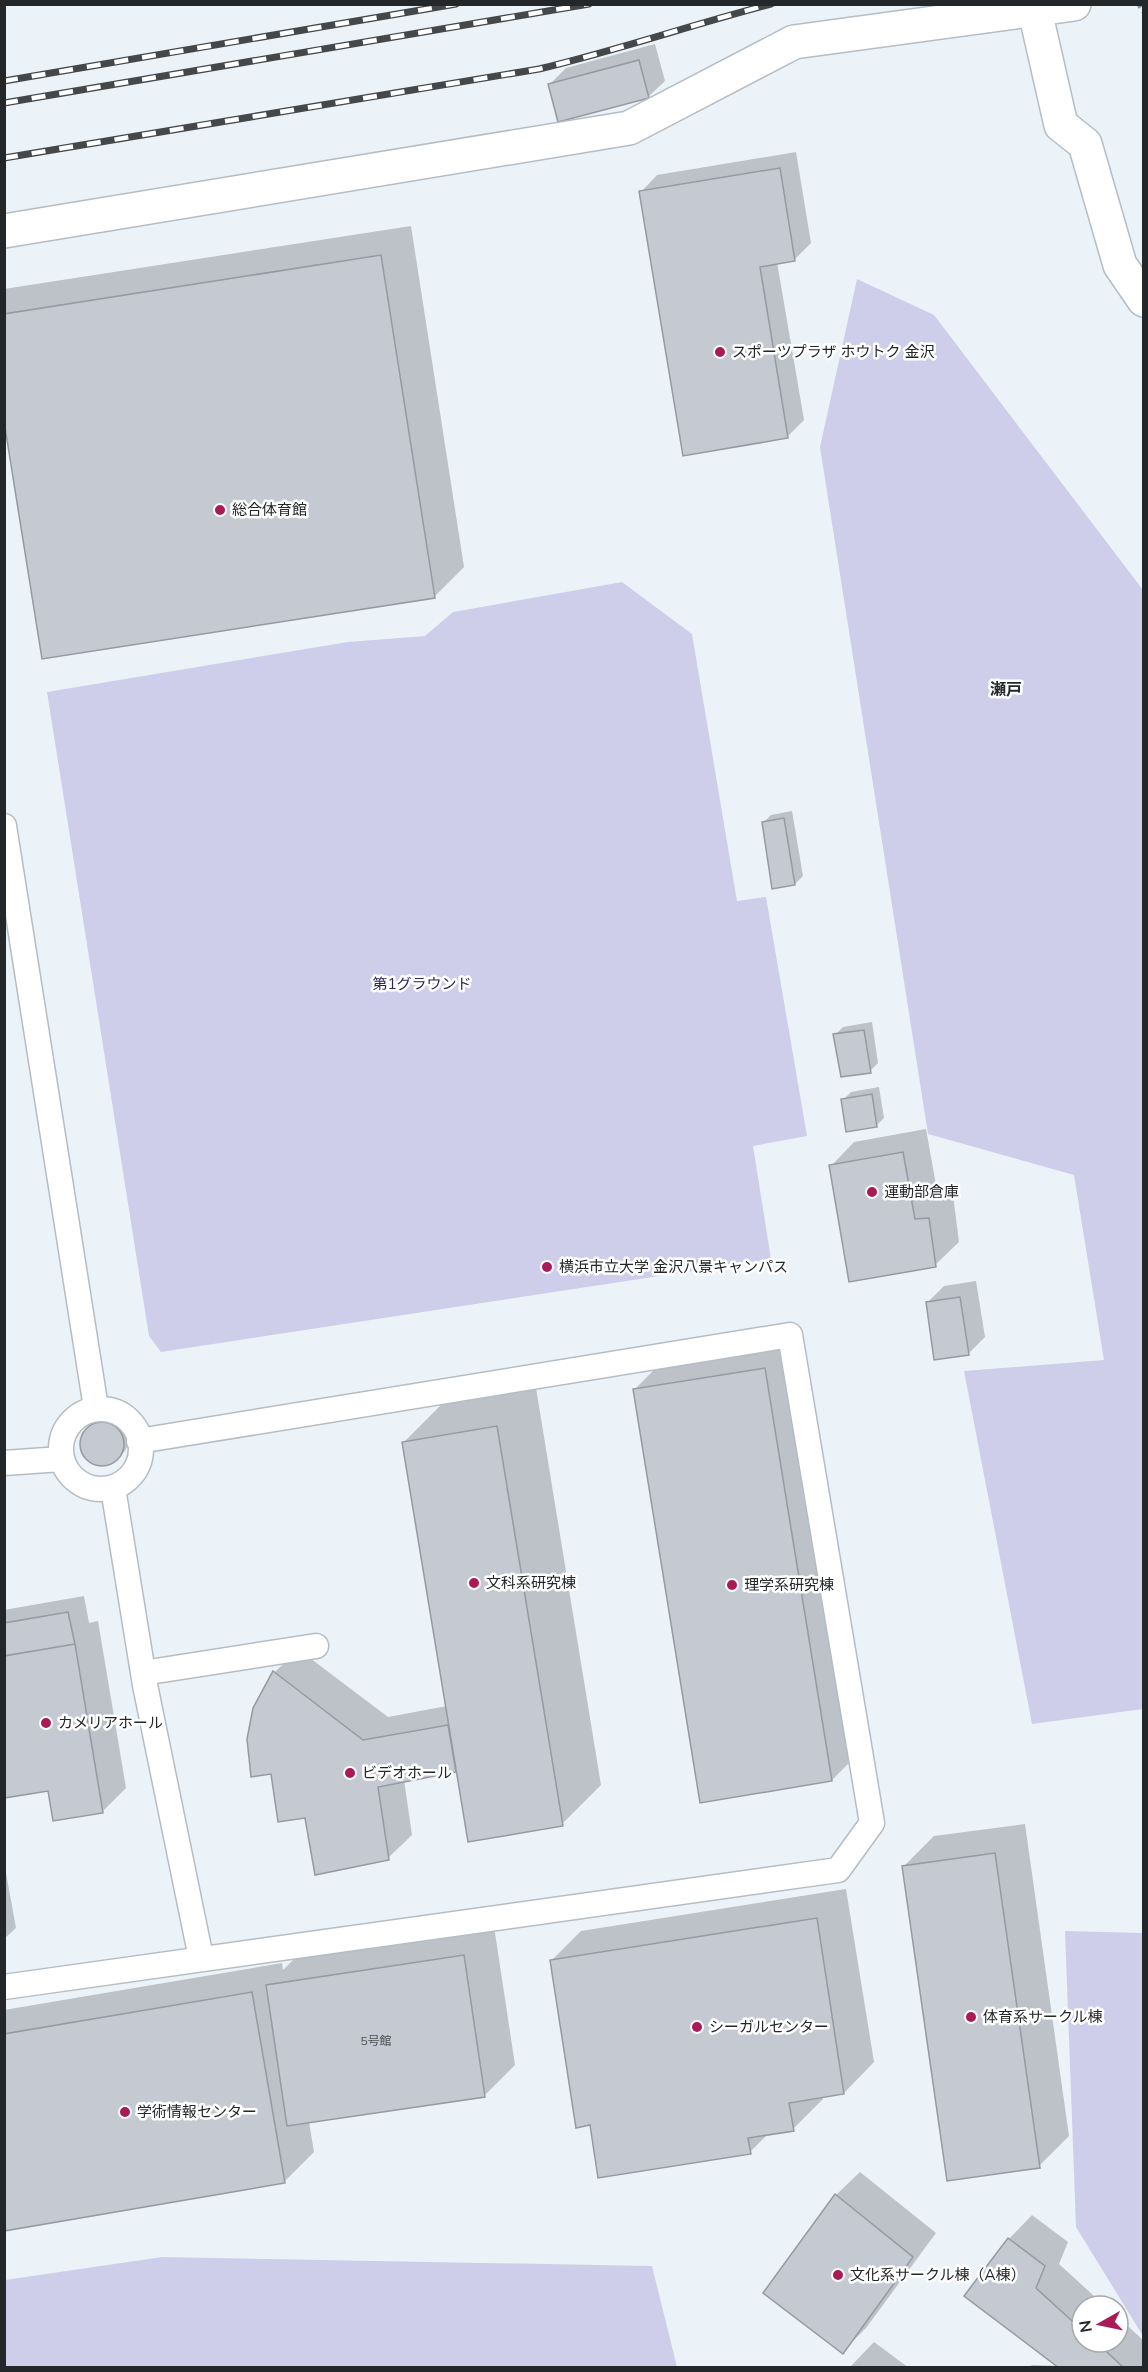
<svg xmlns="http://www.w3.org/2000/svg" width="1148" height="2372" font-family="Mulish,'Noto Sans JP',sans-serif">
  <rect width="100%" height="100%" fill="#ebf3f9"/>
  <path fill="#cfceea" d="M 857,279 L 934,315 L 1143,590 L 1143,1709 L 1032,1724 L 964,1371 L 1104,1360 L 1074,1175 L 928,1134 L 820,447 Z
    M 622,582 L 692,634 L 737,901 L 766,897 L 807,1136 L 753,1146 L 771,1259 L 161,1352 L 149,1336 L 47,692 L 348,642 L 425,636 L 453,612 Z
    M 1065,1931 L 1143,1933 L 1143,2336 L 1076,2227 Z
    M 162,2257 L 652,2266 L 677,2367 L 5,2367 L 5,2280 Z"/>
  <path fill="#0003" d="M 655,44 L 665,81 L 648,97 L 550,84 L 566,68 Z
    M 796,152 L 811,243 L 795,259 L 777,262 L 804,420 L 787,437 L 641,192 L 657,175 Z
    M 411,226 L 464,567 L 434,597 L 4,412 L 4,289 Z
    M 792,811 L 803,876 L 795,884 L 763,823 L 771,815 Z
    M 872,1022 L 878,1063 L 870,1071 L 835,1035 L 843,1027 Z
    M 879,1087 L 884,1118 L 876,1126 L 843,1100 L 851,1092 Z
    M 926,1129 L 938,1196 L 953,1195 L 959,1242 L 935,1265 L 831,1166 L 854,1142 Z
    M 976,1281 L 985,1337 L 969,1353 L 928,1302 L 944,1286 Z
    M 795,1338 L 862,1750 L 832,1780 L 634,1390 L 664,1360 Z
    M 536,1388 L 601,1785 L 562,1824 L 457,1768 L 404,1780 L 412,1835 L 388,1858 L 306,1816 L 275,1672 L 298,1649 L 388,1717 L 447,1706 L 403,1443 L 443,1403 Z
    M 113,1415 L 125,1421 L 129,1426 L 131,1439 L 125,1451 L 116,1459 L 104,1465 L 90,1461 L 86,1456 L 82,1444 L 84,1437 L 100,1418 Z
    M 84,1596 L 89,1623 L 98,1621 L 126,1788 L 102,1812 L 49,1789 L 4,1797 L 4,1610 Z
    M 1025,1824 L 1069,2136 L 1039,2166 L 904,1866 L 934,1836 Z
    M 4,1862 L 16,1928 L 4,1939 Z
    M 846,1889 L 874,2062 L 844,2093 L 822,2096 L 823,2099 L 793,2129 L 769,2133 L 750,2152 L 591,2124 L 551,1961 L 581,1931 Z
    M 494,1926 L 515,2065 L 485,2095 L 309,2122 L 314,2152 L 284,2182 L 4,2229 L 4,2010 L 282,1963 L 283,1970 L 298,1955 Z
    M 860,2172 L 936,2233 L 866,2328 L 842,2352 L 836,2195 Z
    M 1032,2215 L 1068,2242 L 1059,2264 L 1105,2306 L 1082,2306 L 1082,2342 L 1118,2342 L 1118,2317 L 1144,2341 L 1144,2368 L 1023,2368 L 1033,2365 L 1059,2366 L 1009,2239 Z
    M 874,2342 L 909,2368 L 849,2368 Z"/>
  <path fill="#c5c9d1" stroke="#9599a1" stroke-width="1.5" d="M 639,60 L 649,98 L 558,122 L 548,84 Z
    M 780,168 L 795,261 L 760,267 L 788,438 L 683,456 L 639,191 Z
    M 381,255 L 435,598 L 42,659 L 4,421 L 4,314 Z
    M 784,818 L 795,885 L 772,889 L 762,822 Z
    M 864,1030 L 871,1073 L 841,1077 L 833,1034 Z
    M 872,1094 L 877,1127 L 846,1132 L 841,1099 Z
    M 903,1152 L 915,1219 L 929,1218 L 936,1267 L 849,1282 L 829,1165 Z
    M 960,1297 L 969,1355 L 934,1360 L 926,1302 Z
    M 765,1368 L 832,1781 L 700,1803 L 633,1389 Z
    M80 1444a22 22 0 1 1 44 0a22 22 0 1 1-44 0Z
    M 497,1426 L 563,1826 L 468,1842 L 402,1442 Z
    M 68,1612 L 75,1644 L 4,1656 L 4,1623 Z
    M 75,1644 L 103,1813 L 53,1821 L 48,1791 L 4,1798 L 4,1656 Z
    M 273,1671 L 363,1740 L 448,1725 L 456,1772 L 378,1787 L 389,1860 L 315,1875 L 305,1818 L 278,1822 L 271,1774 L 251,1777 L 247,1739 L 253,1708 Z
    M 995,1853 L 1040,2168 L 947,2181 L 902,1866 Z
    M 817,1918 L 844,2094 L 789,2103 L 794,2131 L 748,2138 L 751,2154 L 598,2178 L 590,2125 L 576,2128 L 550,1960 Z
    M 464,1955 L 485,2097 L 287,2126 L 266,1985 Z
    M 252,1992 L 285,2183 L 4,2231 L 4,2034 Z
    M 835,2194 L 913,2257 L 843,2354 L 763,2293 Z
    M 1008,2238 L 1045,2266 L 1036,2288 L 1082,2330 L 1082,2342 L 1096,2342 L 1124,2368 L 1059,2368 L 964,2296 Z"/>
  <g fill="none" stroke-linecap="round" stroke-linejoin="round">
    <g stroke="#b5bdc3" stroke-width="27">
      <path id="lane" d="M 4,826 L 96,1408
        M61 1449a40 40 0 1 1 80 0a40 40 0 1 1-80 0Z
        M 4,1463 L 61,1459
        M 113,1488 L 145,1685 L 201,1958
        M 143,1673 L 316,1646
        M 4,1987 L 838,1870 L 872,1823 L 790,1335 L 139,1441"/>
    </g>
    <g stroke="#b5bdc3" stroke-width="36">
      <path id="street" d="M 1035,11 L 1061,125 L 1085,144 L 1120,265 L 1144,300
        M 4,231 L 629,128 L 794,42 L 1074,4"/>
    </g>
    <path stroke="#8f9499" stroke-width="4" stroke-dasharray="4.5 4.5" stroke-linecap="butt" d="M 1138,4 L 1144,13"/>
    <use href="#lane" stroke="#fff" stroke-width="24"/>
    <use href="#street" stroke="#fff" stroke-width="33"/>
    <g stroke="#44484b" stroke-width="7">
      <path id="rail" d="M 4,81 L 456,4
        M 4,103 L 589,4
        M 4,158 L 539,69 C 618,50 694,24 771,4"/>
    </g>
    <use href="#rail" stroke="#fff" stroke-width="4.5" stroke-dasharray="14" stroke-linecap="butt"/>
  </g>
  <g fill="#a91a57" stroke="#fff" stroke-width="2">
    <circle cx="720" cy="352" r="6"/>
    <circle cx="220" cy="510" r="6"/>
    <circle cx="872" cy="1192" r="6"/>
    <circle cx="547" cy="1267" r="6"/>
    <circle cx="474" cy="1583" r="6"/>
    <circle cx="732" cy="1585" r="6"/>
    <circle cx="46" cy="1723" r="6"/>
    <circle cx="350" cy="1773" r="6"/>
    <circle cx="971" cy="2017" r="6"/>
    <circle cx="697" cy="2027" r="6"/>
    <circle cx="125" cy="2112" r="6"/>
    <circle cx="838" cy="2275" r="6"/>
  </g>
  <g text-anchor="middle" stroke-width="5" stroke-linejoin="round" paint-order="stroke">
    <g font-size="12" fill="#4c5053">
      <text x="376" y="2045">5号館</text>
    </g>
    <g font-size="15" fill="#242729" stroke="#fff" text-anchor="start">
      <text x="732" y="357">スポーツプラザ ホウトク 金沢</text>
      <text x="232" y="515">総合体育館</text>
      <text x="884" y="1197">運動部倉庫</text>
      <text x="559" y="1272">横浜市立大学 金沢八景キャンパス</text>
      <text x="486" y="1588">文科系研究棟</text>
      <text x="744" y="1590">理学系研究棟</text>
      <text x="58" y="1728">カメリアホール</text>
      <text x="362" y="1778">ビデオホール</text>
      <text x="983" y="2022">体育系サークル棟</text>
      <text x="709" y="2032">シーガルセンター</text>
      <text x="137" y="2117">学術情報センター</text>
      <text x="850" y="2280">文化系サークル棟（A棟）</text>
    </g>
    <g font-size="15" fill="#2f275c" stroke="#fff">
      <text x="422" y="989">第1グラウンド</text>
    </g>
    <g font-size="16" font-weight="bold" fill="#242729" stroke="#fff">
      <text x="1006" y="695">瀬戸</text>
    </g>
  </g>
  <rect width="1148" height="2372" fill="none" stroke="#242729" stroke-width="12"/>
  <g transform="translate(1100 2324) rotate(261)"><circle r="28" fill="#ffffff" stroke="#a7a9a9" stroke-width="1.5"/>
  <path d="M0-4.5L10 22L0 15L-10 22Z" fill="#a91a57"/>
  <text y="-9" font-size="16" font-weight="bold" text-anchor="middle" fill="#242729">N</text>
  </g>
</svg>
